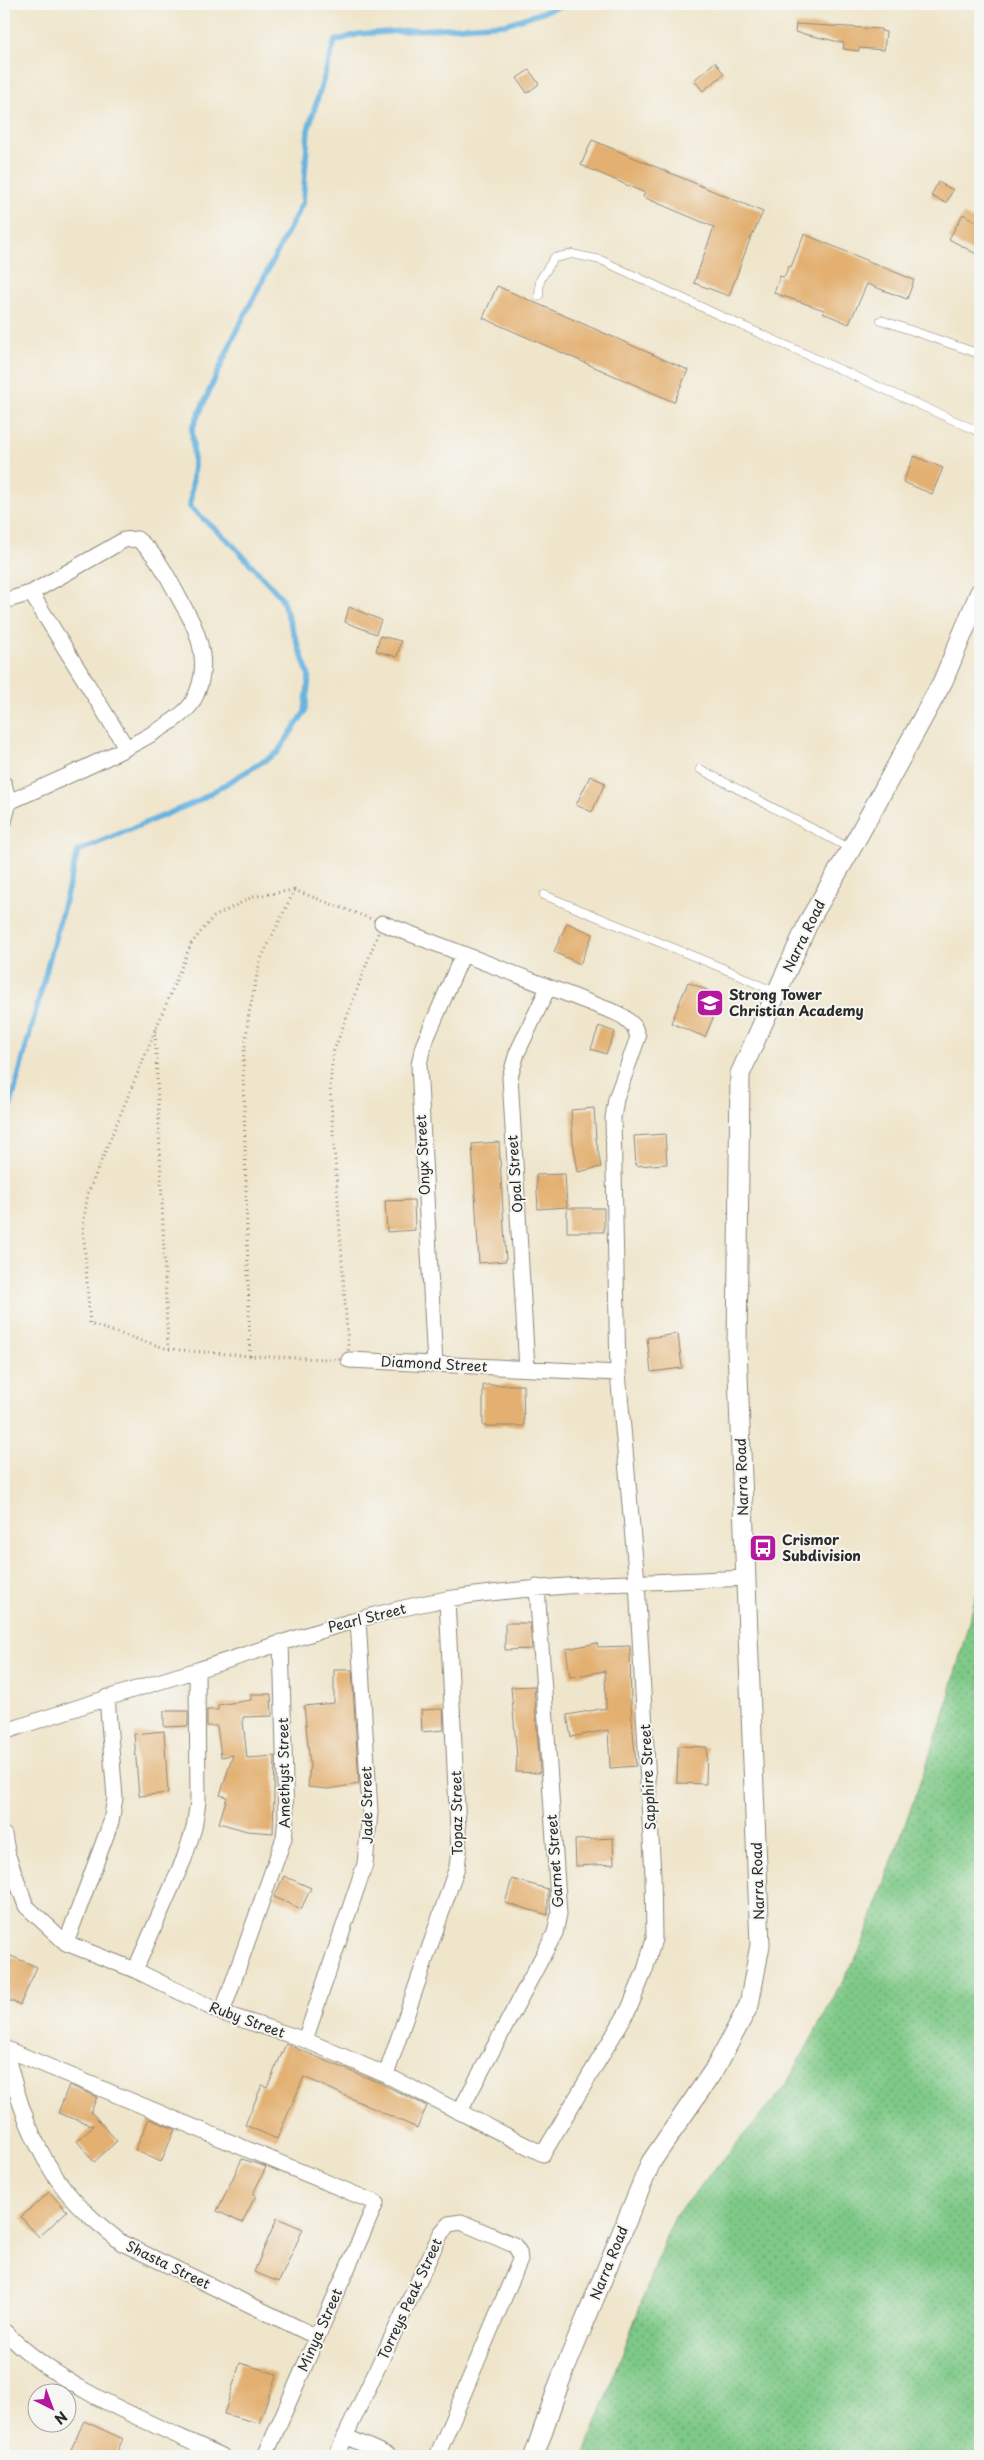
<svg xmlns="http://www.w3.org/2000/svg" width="984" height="2460" font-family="'Playpen Sans',sans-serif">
  <defs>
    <pattern id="grass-dots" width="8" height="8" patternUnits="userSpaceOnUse" patternTransform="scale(1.25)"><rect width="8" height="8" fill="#7ec987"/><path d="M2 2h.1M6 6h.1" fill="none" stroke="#67a36f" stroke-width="1.8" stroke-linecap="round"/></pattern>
  </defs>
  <rect width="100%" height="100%" fill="#f6f6f2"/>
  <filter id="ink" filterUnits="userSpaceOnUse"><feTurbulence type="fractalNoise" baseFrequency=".02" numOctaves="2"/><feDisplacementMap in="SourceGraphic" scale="10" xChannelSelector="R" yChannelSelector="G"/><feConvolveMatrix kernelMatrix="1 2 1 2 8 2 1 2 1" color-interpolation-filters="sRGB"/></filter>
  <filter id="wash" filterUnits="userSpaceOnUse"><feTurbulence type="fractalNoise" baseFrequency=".0096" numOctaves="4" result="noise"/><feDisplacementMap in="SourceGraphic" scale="20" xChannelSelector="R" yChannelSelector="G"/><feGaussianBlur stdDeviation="1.12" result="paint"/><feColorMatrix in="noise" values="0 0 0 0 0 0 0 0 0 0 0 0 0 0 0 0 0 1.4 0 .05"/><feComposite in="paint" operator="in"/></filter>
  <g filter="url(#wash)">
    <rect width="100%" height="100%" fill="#efe5cb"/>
    <path fill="url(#grass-dots)" stroke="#547a59" d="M 980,1581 L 980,2456 L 584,2456 L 673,2218 L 785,2087 L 862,1946 L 944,1715 Z"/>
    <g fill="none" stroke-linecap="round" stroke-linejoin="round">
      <path stroke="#67b3e0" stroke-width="5.5" d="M 4,1131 L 78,851 L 196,802 L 277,753 L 305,712 L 309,676 L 281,597 L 232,544 L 190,507 L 194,465 L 192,429 L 237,330 L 303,202 L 308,130 L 335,41 L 359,34 L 506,24 L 567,4"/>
    </g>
    <g id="blocks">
      <path fill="#e3b071" d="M 796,24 L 881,29 L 881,31 L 886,32 L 884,50 L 859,48 L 859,51 L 843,49 L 844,43 L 795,32 Z
        M 715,62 L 724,74 L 703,91 L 694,80 Z
        M 529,70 L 539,84 L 527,93 L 517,78 Z
        M 592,140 L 763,212 L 749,242 L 729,296 L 694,283 L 714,227 L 643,197 L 645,193 L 581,165 Z
        M 938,182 L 953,190 L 946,203 L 931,196 Z
        M 963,214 L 980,224 L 980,256 L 949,239 Z
        M 804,234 L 914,280 L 907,299 L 867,284 L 849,324 L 823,313 L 824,310 L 774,293 L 780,276 L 784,277 L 789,266 L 791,267 Z
        M 497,286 L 688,370 L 674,402 L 483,318 Z
        M 914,456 L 943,468 L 932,494 L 903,482 Z
        M 349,607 L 381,620 L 376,634 L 345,622 Z
        M 380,636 L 401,641 L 397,657 L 376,651 Z
        M 590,776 L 605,783 L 592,812 L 576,805 Z
        M 567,923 L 593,934 L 580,964 L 554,952 Z
        M 688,982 L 722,997 L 705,1037 L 671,1023 Z
        M 599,1026 L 615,1032 L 606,1054 L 591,1049 Z
        M 594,1108 L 596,1139 L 601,1167 L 578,1172 L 573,1142 L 571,1110 Z
        M 665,1134 L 667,1164 L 636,1166 L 634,1136 Z
        M 499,1142 L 506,1261 L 479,1263 L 472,1144 Z
        M 565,1174 L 567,1207 L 538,1209 L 536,1175 Z
        M 414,1200 L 415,1230 L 387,1232 L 385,1201 Z
        M 567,1208 L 604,1208 L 604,1232 L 567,1232 Z
        M 678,1334 L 682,1368 L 651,1372 L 647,1338 Z
        M 483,1385 L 523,1385 L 524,1426 L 483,1426 Z
        M 505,1623 L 530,1623 L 532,1649 L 505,1650 Z
        M 597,1643 L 598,1647 L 630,1646 L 631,1708 L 636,1766 L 610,1768 L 608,1730 L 571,1737 L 567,1715 L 606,1708 L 605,1671 L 570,1677 L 566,1649 Z
        M 334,1670 L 352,1670 L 359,1784 L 328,1789 L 308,1787 L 310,1764 L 304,1706 L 334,1703 Z
        M 534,1686 L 540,1773 L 516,1772 L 517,1757 L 511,1687 Z
        M 251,1694 L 271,1694 L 272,1716 L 243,1717 L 243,1721 L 247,1758 L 275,1756 L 273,1833 L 247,1831 L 219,1823 L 227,1797 L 220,1795 L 233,1755 L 221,1757 L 217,1726 L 207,1726 L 207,1710 L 218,1710 L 218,1705 L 251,1700 Z
        M 443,1709 L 444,1730 L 422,1732 L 421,1710 Z
        M 164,1711 L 188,1711 L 188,1726 L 164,1727 Z
        M 164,1731 L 168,1793 L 139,1796 L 134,1734 Z
        M 678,1746 L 707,1747 L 706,1784 L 677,1783 Z
        M 613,1838 L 614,1864 L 576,1866 L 575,1840 Z
        M 284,1876 L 311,1888 L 301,1909 L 274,1897 Z
        M 512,1879 L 548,1889 L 548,1915 L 505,1903 Z
        M 4,1953 L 37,1967 L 20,2005 L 4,1998 Z
        M 286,2044 L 382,2084 L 427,2106 L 417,2128 L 304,2077 L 277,2139 L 245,2125 L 262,2085 L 267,2087 Z
        M 69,2085 L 97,2097 L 91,2112 L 117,2141 L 94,2162 L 77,2141 L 94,2126 L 58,2113 Z
        M 149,2119 L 175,2129 L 161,2162 L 135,2150 Z
        M 242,2159 L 266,2167 L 253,2194 L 256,2195 L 242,2223 L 217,2211 Z
        M 49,2192 L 67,2211 L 39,2237 L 21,2217 Z
        M 277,2218 L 303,2229 L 279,2282 L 254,2272 Z
        M 240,2363 L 277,2374 L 259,2423 L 224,2414 Z
        M 84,2421 L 123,2439 L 115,2456 L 68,2456 Z"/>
    </g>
  </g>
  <g filter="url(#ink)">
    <use href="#blocks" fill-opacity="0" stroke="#8d887b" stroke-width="1"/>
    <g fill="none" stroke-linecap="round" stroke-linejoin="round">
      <g stroke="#8d887b" stroke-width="9">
        <path id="service" d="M 539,296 L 540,280 L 554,258 L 572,254 L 601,260 L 725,318 L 980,432
          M 881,320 L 980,354
          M 700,769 L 851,849
          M 544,895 L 732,972 L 776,993"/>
      </g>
      <g stroke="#8d887b" stroke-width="17">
        <path id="minor" d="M 31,593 L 126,747
          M 4,601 L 31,593 L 124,540 L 137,539 C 159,555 171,584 184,607 C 202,637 211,671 192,703 C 173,733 46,785 9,802
          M 4,784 L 9,802 L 4,822
          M 349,1360 L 618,1373
          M 435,1365 L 419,1065 L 423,1046 L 463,954
          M 527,1369 L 510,1077 L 517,1053 L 548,988
          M 4,1732 C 68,1710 132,1690 197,1670 C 280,1644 362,1614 447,1599 C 546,1583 646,1583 745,1578
          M 4,1835 L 8,1856 L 26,1906 L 66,1943 L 135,1970 L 222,2013 L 305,2040 L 386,2075 L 543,2154 L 629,2009 L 645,1970 L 654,1939 L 653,1875 L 637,1582 L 618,1373 L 613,1118 L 616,1099 L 638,1037 L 634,1026 L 624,1017 L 614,1012 L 382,923
          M 66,1943 L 111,1822 L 115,1798 L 107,1697
          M 135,1970 L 184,1859 L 194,1828 L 198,1801 L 197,1670
          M 222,2013 L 284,1838 L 286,1818 L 281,1642
          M 305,2040 L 365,1864 L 370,1812 L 358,1620
          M 4,2048 L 376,2203 L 265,2456
          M 5,2048 C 17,2099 33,2149 66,2191 C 82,2211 102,2227 122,2243 L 317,2337
          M 386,2075 L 457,1867 L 459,1851 L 447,1599
          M 460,2111 L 555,1933 L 559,1914 L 537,1587
          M 4,2331 C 61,2389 149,2422 222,2456
          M 345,2436 L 389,2456
          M 336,2456 L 441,2233 L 449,2224 L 461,2222 L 514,2245 L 519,2252 L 520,2260 L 437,2456"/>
      </g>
      <g stroke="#8d887b" stroke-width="21">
        <path id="tertiary" d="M 534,2456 L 560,2381 L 651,2162 L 716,2067 L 749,2005 L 760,1945 L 737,1348 L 740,1074 L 810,919 L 851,849 L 943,681 L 980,592"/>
      </g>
      <path stroke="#8d887b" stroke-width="3" stroke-dasharray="1 4" stroke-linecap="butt" d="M 294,890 L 382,923 L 333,1053 L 330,1088 L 349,1360 L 250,1356 L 168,1349 L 90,1324 L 83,1226 L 88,1193 L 191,944 L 212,918 L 252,897 Z
        M 155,1029 L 168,1349
        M 250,1356 L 243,1062 L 249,1013 L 260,961 L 294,891"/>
      <use href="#service" stroke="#fff" stroke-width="8"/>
      <use href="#minor" stroke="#fff" stroke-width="15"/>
      <use href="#tertiary" stroke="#fff" stroke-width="19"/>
    </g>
  </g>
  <defs>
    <g id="school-square" transform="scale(1.4375)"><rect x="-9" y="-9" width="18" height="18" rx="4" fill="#b5179e" stroke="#f6f6f2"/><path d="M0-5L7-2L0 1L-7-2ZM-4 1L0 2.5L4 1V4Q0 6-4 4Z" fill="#fff"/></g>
    <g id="bus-square" transform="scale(1.4375)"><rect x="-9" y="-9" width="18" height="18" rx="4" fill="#b5179e" stroke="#f6f6f2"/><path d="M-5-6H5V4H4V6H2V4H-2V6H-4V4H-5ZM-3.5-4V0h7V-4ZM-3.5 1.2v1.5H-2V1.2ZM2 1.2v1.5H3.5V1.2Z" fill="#fff"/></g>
  </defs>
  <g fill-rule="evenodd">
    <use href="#school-square" x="710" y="1003"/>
    <use href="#bus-square" x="763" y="1548"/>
  </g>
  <g text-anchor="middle" stroke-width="4" stroke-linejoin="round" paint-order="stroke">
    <g font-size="14" fill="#2b2b2b" stroke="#f6f6f2">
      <text transform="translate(804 936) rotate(-64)" y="5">Narra Road</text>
      <text transform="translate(423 1155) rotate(-93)" y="5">Onyx Street</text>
      <text transform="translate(515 1174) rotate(-94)" y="5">Opal Street</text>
      <text transform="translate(434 1364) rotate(3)" y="5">Diamond Street</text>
      <text transform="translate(742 1477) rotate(-92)" y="5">Narra Road</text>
      <text transform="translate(367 1618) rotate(-14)" y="5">Pearl Street</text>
      <text transform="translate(284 1773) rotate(-91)" y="5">Amethyst Street</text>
      <text transform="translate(648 1777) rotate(-93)" y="5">Sapphire Street</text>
      <text transform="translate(367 1805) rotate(-91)" y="5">Jade Street</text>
      <text transform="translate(457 1813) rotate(-91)" y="5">Topaz Street</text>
      <text transform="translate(555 1861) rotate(-94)" y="5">Garnet Street</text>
      <text transform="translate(758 1881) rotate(-92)" y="5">Narra Road</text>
      <text transform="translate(247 2020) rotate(20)" y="5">Ruby Street</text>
      <text transform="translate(609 2263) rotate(-68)" y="5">Narra Road</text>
      <text transform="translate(168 2265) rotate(26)" y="5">Shasta Street</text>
      <text transform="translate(410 2299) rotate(-65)" y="5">Torreys Peak Street</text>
      <text transform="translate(320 2330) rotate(-66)" y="5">Minya Street</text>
    </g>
    <g font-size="14" font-weight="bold" fill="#2b2b2b" stroke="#f6f6f2" text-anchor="start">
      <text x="729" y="1000">Strong Tower<tspan x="729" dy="16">Christian Academy</tspan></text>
      <text x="782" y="1545">Crismor<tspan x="782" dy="16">Subdivision</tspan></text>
    </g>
  </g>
  <rect width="984" height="2460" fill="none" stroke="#f6f6f2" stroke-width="20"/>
  <g transform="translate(52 2408) rotate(138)"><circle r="24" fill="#f6f6f2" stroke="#a5a5a2"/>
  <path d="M0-4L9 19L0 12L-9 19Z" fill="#b5179e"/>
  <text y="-8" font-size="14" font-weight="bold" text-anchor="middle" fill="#2b2b2b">N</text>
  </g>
</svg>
